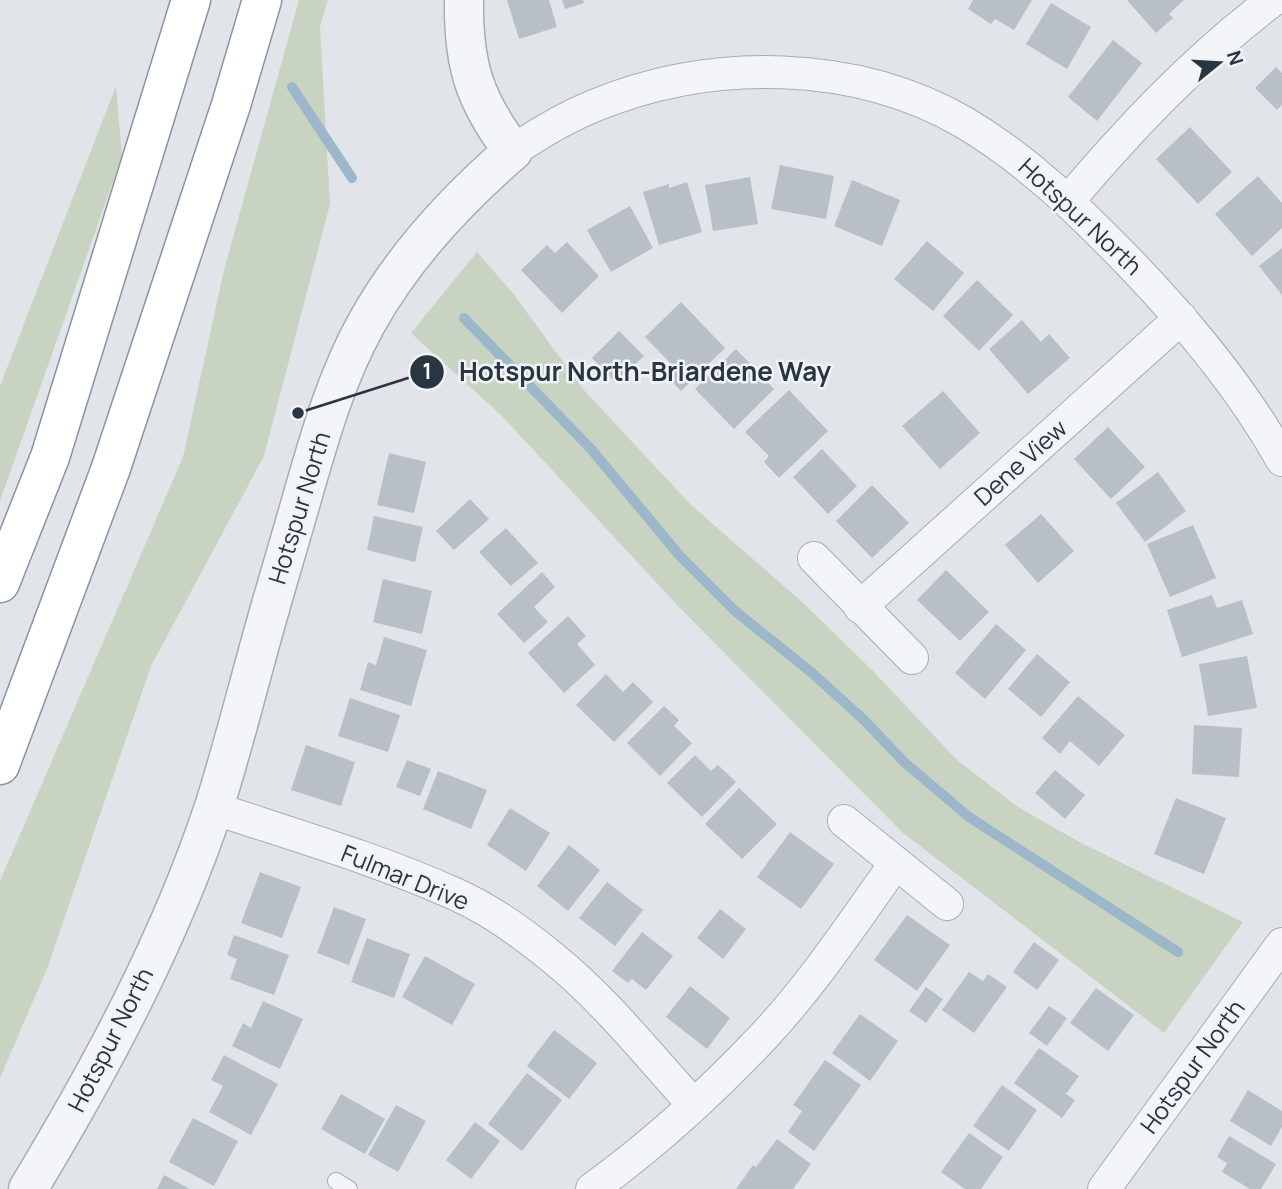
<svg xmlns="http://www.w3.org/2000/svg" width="1282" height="1189" font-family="Manrope,sans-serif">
  <rect width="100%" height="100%" fill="#e1e5e9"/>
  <path fill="#c8d3c2" d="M 299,0 L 328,0 L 320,26 L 330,204 L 264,456 L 151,666 L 47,969 L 0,1078 L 0,881 L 183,457 L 224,270 Z
    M 116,86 L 122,156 L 0,501 L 0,386 Z
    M 477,252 L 512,292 L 583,389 L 691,505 L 801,601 L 872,670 L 957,760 L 1018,807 L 1083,844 L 1243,922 L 1164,1033 L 903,833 L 678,606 L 502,416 L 411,333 Z"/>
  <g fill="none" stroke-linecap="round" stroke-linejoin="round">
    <path stroke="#9cb7c9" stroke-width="10" d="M 292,87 L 352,178
      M 464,318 L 591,449 L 680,556 L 735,611 L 811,672 L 863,719 L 904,762 L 969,817 L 1178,952"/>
  </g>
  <path fill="#b8bfc6" d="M 507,0 L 549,0 L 557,27 L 519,39 Z
    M 562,0 L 583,0 L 584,3 L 565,9 Z
    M 973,0 L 1032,0 L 1014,30 L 995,19 L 991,24 L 968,9 Z
    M 1127,0 L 1184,0 L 1169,14 L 1173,18 L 1156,33 Z
    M 1051,3 L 1091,27 L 1067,69 L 1026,44 Z
    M 1113,40 L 1142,63 L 1097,121 L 1068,97 Z
    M 1276,67 L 1282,73 L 1282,105 L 1277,110 L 1255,88 Z
    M 1190,127 L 1232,172 L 1198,204 L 1156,159 Z
    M 780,165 L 834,176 L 826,219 L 771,209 Z
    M 1258,176 L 1282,203 L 1282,228 L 1252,256 L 1215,214 Z
    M 750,177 L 758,224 L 713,231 L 705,185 Z
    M 852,180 L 900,200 L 882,246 L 834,226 Z
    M 687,182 L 702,232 L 659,245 L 643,192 L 669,184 L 669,188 Z
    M 630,206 L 653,248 L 611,272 L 587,230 Z
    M 927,241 L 964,273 L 933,311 L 894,279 Z
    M 567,242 L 599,276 L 562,313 L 521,270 L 547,245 L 555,253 Z
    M 1282,248 L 1282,295 L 1259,266 Z
    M 977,280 L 1013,315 L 979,351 L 943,316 Z
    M 681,302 L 725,348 L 681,391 L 664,373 L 672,365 L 645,337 Z
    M 1022,320 L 1041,342 L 1049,334 L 1070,358 L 1028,394 L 989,349 Z
    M 619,331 L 644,356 L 616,383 L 592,358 Z
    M 736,349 L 774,389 L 734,429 L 695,389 Z
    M 789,390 L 828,431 L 779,478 L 764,462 L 769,456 L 745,432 Z
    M 943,391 L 980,433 L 940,469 L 902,426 Z
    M 1108,427 L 1145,467 L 1111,499 L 1074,459 Z
    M 822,449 L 857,486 L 828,514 L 793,477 Z
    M 389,453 L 426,462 L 414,513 L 377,505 Z
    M 1158,472 L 1186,511 L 1145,542 L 1116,503 Z
    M 872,485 L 909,523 L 872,558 L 836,521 Z
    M 470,499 L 489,519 L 454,550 L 436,531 Z
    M 1041,514 L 1074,551 L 1038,583 L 1005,545 Z
    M 374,516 L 423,527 L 415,562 L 367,550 Z
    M 1193,525 L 1216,578 L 1170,597 L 1147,544 Z
    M 506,528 L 538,563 L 511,586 L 479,552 Z
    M 946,570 L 989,612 L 960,641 L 917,600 Z
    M 542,572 L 555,587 L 534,607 L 548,622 L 524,643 L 497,614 Z
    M 383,579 L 432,591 L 422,634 L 373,622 Z
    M 1212,595 L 1217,608 L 1242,600 L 1253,634 L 1182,657 L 1167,610 Z
    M 568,616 L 586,636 L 577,644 L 595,665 L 564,693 L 528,653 Z
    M 996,624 L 1026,650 L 985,699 L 955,673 Z
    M 384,637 L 427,650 L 411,706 L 360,690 L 368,662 L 376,665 Z
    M 1037,654 L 1070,682 L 1041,717 L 1008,689 Z
    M 1247,656 L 1257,708 L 1208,716 L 1199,664 Z
    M 606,674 L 623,692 L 633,682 L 653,702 L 614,742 L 576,705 Z
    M 1078,696 L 1125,735 L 1099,766 L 1070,741 L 1060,754 L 1042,738 Z
    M 350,698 L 400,715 L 388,752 L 338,736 Z
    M 664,706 L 679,720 L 674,726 L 692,743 L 660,776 L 627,743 Z
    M 1194,725 L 1242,728 L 1239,777 L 1192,774 Z
    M 306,745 L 355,762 L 341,806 L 291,790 Z
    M 695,755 L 711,771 L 718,765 L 736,782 L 702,817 L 667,783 Z
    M 407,760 L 431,769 L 420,796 L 396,787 Z
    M 1055,770 L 1085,795 L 1065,819 L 1035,793 Z
    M 438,771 L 487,790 L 471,829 L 423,809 Z
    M 739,788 L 777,824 L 742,859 L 705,824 Z
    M 1176,798 L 1226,818 L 1204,874 L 1154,854 Z
    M 510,808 L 550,833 L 526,871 L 487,845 Z
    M 790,832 L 834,864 L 801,909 L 757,877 Z
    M 569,845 L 600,870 L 568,911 L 537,886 Z
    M 260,872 L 301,887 L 282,938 L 241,923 Z
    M 607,882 L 643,910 L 615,946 L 579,918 Z
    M 334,907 L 366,919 L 349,965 L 317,953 Z
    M 720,909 L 746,929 L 723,959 L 697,938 Z
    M 907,915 L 950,945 L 917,991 L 874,960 Z
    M 642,932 L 673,956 L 646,990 L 632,979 L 628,983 L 612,971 Z
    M 234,935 L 289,955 L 274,995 L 230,979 L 237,959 L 227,955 Z
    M 367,938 L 410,954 L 394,998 L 351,982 Z
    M 1034,942 L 1059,960 L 1037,990 L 1013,972 Z
    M 425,956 L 475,984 L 452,1025 L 402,997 Z
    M 969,972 L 983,981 L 988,974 L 1007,987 L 974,1033 L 942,1010 Z
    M 690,986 L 730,1018 L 707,1049 L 666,1017 Z
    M 926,987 L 943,999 L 926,1023 L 909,1011 Z
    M 1096,988 L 1134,1015 L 1108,1051 L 1070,1023 Z
    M 263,1001 L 303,1019 L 280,1069 L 232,1046 L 243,1023 L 251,1028 Z
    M 1049,1006 L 1067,1018 L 1047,1046 L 1029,1033 Z
    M 860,1014 L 898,1041 L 870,1081 L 832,1053 Z
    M 554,1030 L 597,1063 L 569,1099 L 527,1066 Z
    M 1039,1048 L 1079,1076 L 1066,1094 L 1075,1100 L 1062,1118 L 1014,1083 Z
    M 224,1055 L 278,1084 L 251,1135 L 209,1112 L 223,1086 L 211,1080 Z
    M 825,1060 L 861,1085 L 814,1151 L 788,1132 L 802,1111 L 793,1105 Z
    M 527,1073 L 562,1100 L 522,1151 L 488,1124 Z
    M 1002,1085 L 1037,1110 L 1009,1151 L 973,1126 Z
    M 1248,1090 L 1282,1111 L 1282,1127 L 1271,1146 L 1230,1121 Z
    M 341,1094 L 385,1119 L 365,1154 L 321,1129 Z
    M 396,1105 L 426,1121 L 398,1172 L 368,1155 Z
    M 193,1118 L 238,1141 L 214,1186 L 169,1162 Z
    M 475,1122 L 500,1141 L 471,1179 L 446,1160 Z
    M 969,1133 L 1003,1157 L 981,1189 L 965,1189 L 941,1172 Z
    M 1229,1136 L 1276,1164 L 1261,1189 L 1250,1189 L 1222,1172 L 1227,1163 L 1217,1157 Z
    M 777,1139 L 811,1164 L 793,1189 L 736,1189 L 753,1165 L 756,1167 Z
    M 164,1175 L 190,1189 L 157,1189 Z"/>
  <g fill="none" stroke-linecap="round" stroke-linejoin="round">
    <g stroke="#a6adb3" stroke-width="18">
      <path id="service" d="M 336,1181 L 349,1189"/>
    </g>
    <g stroke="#a6adb3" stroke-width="34">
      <path id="minor" d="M 513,151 C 539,133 566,117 596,105 C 712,58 855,59 965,123 C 1027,160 1076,208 1126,259 C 1185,320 1241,386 1282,460
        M 1069,200 C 1131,127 1196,58 1273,0
        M 814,558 L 912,658
        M 860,607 L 1181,318
        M 213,808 C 294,835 377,859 455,894 C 489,909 524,934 553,958 C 605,1000 648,1055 693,1104
        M 844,821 L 947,904
        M 592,1189 C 653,1145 711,1092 763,1037 C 812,985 853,923 895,864
        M 1104,1189 L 1282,944"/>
    </g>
    <g stroke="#a6adb3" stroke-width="41">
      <path id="tertiary" d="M 28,1189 C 101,1068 169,942 214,807 C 230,757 243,706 257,655 C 271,603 287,551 302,498 C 319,439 336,378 366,324 C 403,257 456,200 513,151 C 474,100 463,64 464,0"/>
    </g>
    <g stroke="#8894a0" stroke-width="41">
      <path id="trunk" d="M 0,583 L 50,457 L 191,0
        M 0,765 L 111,468 L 231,105 L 262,0"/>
    </g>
    <use href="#service" stroke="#f3f5f8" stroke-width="16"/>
    <use href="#minor" stroke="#f3f5f8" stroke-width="32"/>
    <use href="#tertiary" stroke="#f3f5f8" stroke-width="38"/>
    <use href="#trunk" stroke="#fff" stroke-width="38"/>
  </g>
  <g text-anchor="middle" stroke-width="5" stroke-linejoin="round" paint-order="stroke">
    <g font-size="24" fill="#293541" stroke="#f0f4f7">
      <text transform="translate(1080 217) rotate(43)" y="8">Hotspur North</text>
      <text transform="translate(1021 463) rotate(-42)" y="8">Dene View</text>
      <text transform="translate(300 508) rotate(-73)" y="8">Hotspur North</text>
      <text transform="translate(405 878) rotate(22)" y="8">Fulmar Drive</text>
      <text transform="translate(111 1040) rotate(-63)" y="8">Hotspur North</text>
      <text transform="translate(1193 1067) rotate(-54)" y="8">Hotspur North</text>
    </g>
  </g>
  <path fill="none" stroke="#293541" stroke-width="2.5" d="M298 413L427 372"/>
  <g fill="#293541" stroke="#f0f4f7" stroke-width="2.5">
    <circle cx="298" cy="413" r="7"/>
    <circle cx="427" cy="372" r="18"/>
  </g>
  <g font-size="21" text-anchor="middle" font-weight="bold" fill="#fff">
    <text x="427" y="379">1</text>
  </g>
  <g font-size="26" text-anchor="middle" font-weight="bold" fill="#293541" stroke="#f0f4f7" stroke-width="5" stroke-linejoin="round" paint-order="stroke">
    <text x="645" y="381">Hotspur North-Briardene Way</text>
  </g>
  <g transform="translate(1219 63) rotate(72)" stroke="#f0f4f7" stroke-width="5" paint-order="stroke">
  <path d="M0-5L12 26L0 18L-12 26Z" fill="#293541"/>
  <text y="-10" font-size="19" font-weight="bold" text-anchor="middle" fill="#293541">N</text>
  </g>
</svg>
